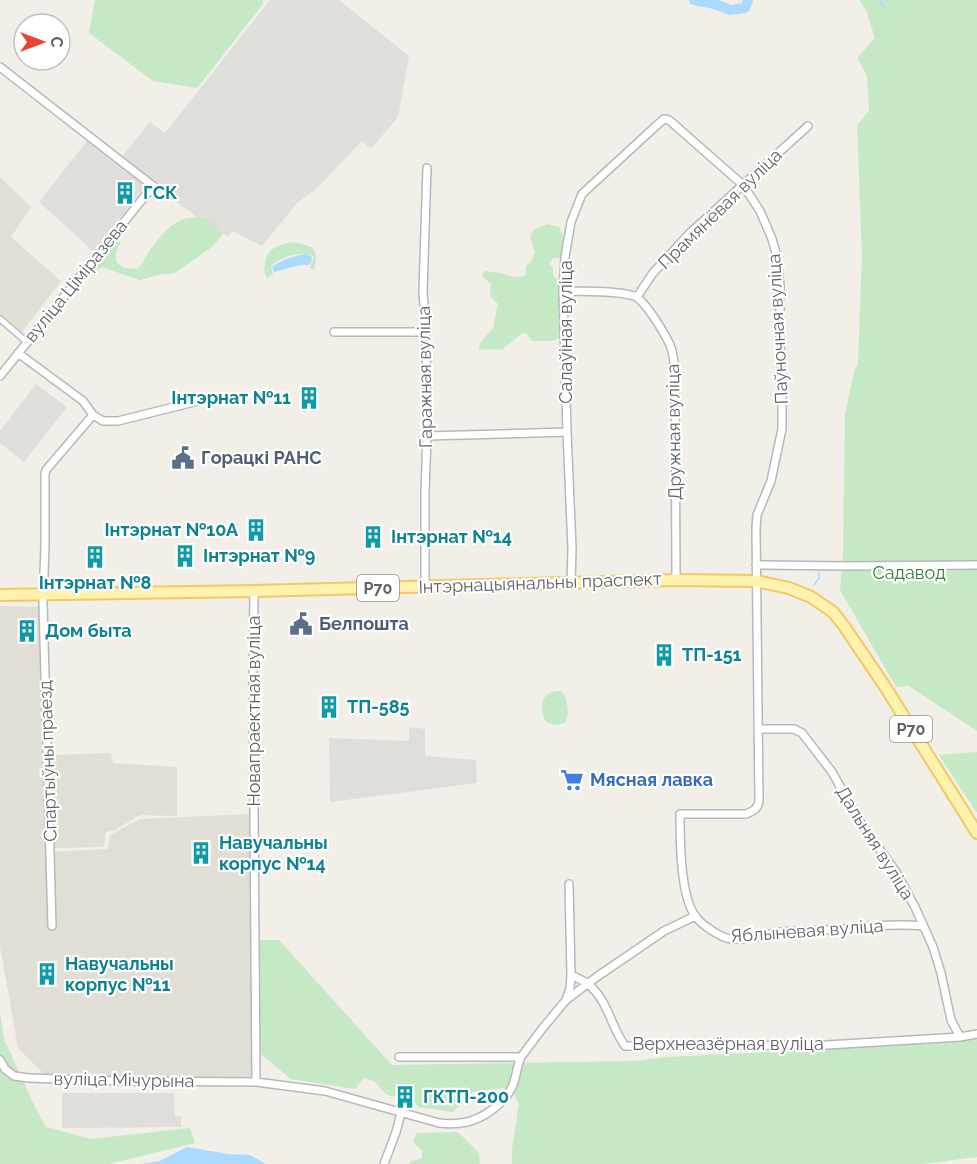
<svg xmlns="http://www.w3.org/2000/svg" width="977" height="1164" font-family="Raleway,sans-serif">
  <rect width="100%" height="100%" fill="#f1efe8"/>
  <path fill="#e0deda" d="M 270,0 L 339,0 L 409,56 L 398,117 L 371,149 L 362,141 L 317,188 L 297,203 L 262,246 L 233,231 L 228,237 L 201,216 L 198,218 L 150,181 L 93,251 L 39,202 L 87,141 L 116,164 L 150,122 L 165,133 Z
    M 36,384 L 67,407 L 24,462 L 0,443 L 0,431 Z
    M 409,727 L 425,729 L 425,756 L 476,760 L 477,783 L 330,802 L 329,738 L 409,741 Z
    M 62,1093 L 174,1093 L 175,1116 L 181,1116 L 181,1127 L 62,1128 Z"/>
  <path fill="#e1ded6" d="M 0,177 L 31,207 L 11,237 L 61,281 L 22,332 L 0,314 Z
    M 0,606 L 39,607 L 46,852 L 108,849 L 110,835 L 140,819 L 250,814 L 253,940 L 254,1077 L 47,1077 L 18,1048 L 0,946 Z
    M 111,753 L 113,763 L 177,767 L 177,816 L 140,815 L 115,830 L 106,832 L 104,847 L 55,848 L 52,755 Z"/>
  <path fill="#c5e8c5" d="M 95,0 L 263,0 L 263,4 L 197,88 L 153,81 L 89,33 Z
    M 860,0 L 977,0 L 977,731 L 909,686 L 896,687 L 840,590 L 843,552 L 845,414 L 854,372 L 858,364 L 862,255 L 857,125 L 869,111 L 867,76 L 857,58 L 875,38 L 867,13 Z
    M 203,217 L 212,222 L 223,234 L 212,247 L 175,273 L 158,275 L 140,280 L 102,267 L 89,277 L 82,279 L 115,241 L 121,241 L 116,252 L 116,262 L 124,268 L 137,269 C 143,264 144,259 148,253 C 157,240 168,225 183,219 C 189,217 197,218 203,217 Z
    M 547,224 L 559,227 L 564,238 L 561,258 L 553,258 L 549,264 L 553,268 L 553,275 L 558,281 L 560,338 L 552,341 L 532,341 L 527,334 L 522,333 L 502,350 C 494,348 487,351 479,349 L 480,343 L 493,328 L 498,304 L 490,296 L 491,284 L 482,276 L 485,270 C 490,273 494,272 500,273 C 509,275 515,279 525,276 L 526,266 L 531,262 L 535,252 L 530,237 L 533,230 Z
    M 293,242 C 314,247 319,247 314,270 L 310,268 L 314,257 C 300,250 282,256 271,266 L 273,274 L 267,278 C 264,273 264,270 265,264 C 265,249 280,244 293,242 Z
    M 561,691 C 568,698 570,715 565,723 L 555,725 L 546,722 C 541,712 539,698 550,693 C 554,691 557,691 561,691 Z
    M 977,752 L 977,812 L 976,812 L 939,755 Z
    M 253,940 L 279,940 L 392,1065 L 634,1061 L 668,1057 L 768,1052 L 977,1037 L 977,1157 L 922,1164 L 512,1164 L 512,1150 L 519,1103 L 513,1093 L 503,1088 L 473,1092 L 453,1112 L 418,1107 L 409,1094 L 399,1092 L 393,1097 L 386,1094 L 374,1081 L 364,1078 L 355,1089 L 291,1079 L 261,1054 Z
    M 0,1012 L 4,1039 L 36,1109 L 46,1127 L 91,1139 L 190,1128 L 195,1143 L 109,1164 L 0,1164 Z
    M 458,1132 L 479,1153 L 480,1162 L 478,1164 L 410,1164 L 410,1161 L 421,1159 L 423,1151 L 413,1142 L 417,1133 Z"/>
  <path fill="#aadaff" d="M 306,254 L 312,257 L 311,263 L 308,265 L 300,265 L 274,272 L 272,267 C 282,259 294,256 306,254 Z
    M 187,1147 L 228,1154 L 250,1155 L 266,1164 L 141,1164 L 160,1161 Z"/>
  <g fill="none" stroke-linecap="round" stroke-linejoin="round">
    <path stroke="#aadaff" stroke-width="1.5" d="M 879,0 L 885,8
      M 814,585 L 819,578 L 819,572"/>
    <path stroke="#aadaff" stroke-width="10" d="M 694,0 L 715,4 L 730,10 L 745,8 L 748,0"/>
    <g stroke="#b5b8bc" stroke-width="8">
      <path id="pedestrian" d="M 0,319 L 27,342"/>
    </g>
    <g stroke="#b5b8bc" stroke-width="10">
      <path id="minor" d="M 0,67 L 153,186 L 0,376
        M 563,291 C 586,292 612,290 634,296 C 645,300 665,334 670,345 C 674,354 674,363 675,373 L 676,580
        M 637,297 L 653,273 L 691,232 L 808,126
        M 334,332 L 426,332
        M 18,353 L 83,401 L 93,415 L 103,421 L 118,421 L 206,399
        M 427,436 L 567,432
        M 756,565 L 848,566 L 977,565
        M 571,583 L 572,548 L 567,432 L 563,291 L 565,257 L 571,222 L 582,194 L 657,125 L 664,119 L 669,120 L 743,185 L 760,211 L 772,239 L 776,253 L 780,286 L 780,346 L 782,377 L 782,429 L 771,481 L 757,515 L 756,528 L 759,801 C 758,809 753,811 746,814 L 680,814 C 680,839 680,897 696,917 C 702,925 721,938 731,939 C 745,941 765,934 781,932 C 796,931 811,931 826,930 C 859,928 891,923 923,926
        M 425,586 L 425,492 L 427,436 L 426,332 L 423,292 L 427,168
        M 254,591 L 253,676 L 256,1082
        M 758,729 L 794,729 L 802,733 L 832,772 L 858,819 L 896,872 L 915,907 L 933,947 L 941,973 L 951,1020 L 960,1037
        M 569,884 L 571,975 C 576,978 583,980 588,984 C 608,1000 611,1027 625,1046 L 827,1045 L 960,1037 L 977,1034
        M 52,926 L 43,603 L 45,545 L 45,474 L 46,470 L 93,415
        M 566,1000 L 570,988 L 571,975
        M 399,1057 L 521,1057 L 542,1029 L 566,1000 L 598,976 L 664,931 L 695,916
        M 0,1060 L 5,1069 L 14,1076 L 29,1078 L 122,1081 L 256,1082 L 325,1091 L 439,1123 C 448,1124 457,1124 467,1122 C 484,1118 503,1104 511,1089 C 517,1079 516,1067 521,1057
        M 384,1164 L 396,1132 L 401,1113"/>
    </g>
    <g stroke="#f2c960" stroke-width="14">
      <path id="primary" d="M 0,595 L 254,591 L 676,580 L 756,581 L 789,588 L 811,597 L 833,612 L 844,626 L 884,685 L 977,833"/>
    </g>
    <use href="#pedestrian" stroke="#fff" stroke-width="5"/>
    <use href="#minor" stroke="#fff" stroke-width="7"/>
    <use href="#primary" stroke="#fff2af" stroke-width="10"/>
  </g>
  <defs>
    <g id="building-bare" transform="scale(1.8)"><path d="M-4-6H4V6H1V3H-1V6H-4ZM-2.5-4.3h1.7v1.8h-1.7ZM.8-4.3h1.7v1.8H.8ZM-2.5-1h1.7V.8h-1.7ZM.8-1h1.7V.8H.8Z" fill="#0f9aa8" stroke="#fff" stroke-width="2.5" paint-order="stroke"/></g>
    <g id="civic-bare" transform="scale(1.8)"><path d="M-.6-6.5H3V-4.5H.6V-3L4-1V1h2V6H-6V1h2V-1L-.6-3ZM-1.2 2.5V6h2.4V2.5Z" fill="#5c6f8a" stroke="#fff" stroke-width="2.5" paint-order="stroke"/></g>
    <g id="supermarket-bare" transform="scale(1.8)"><path d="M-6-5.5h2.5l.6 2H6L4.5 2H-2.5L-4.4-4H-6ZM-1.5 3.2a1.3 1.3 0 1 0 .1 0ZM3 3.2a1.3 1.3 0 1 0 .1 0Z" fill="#3f7fe0" stroke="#fff" stroke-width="2.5" paint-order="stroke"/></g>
  </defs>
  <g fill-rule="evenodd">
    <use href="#building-bare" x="125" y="193"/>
    <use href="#building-bare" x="309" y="398"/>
    <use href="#civic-bare" x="183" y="458"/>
    <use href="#building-bare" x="256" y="530"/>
    <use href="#building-bare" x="373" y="537"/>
    <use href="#building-bare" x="185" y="556"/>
    <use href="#building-bare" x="95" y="557"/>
    <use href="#civic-bare" x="301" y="624"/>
    <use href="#building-bare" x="27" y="631"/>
    <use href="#building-bare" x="664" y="655"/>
    <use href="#building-bare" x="329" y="707"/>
    <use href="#supermarket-bare" x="572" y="780"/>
    <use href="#building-bare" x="201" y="853"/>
    <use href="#building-bare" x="47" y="974"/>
    <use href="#building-bare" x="405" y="1097"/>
  </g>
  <g text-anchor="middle" stroke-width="4.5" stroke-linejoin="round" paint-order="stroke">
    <g fill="#fff" stroke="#8f9295" stroke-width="1.5">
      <rect x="357" y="575" width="42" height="26" rx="4.5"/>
      <rect x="890" y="716" width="42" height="26" rx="4.5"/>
    </g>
    <g font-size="16" font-weight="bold" fill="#5f6368">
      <text x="378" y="594">Р70</text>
      <text x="911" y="735">Р70</text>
    </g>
    <g font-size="18" font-weight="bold" fill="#0d838f" stroke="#fff" text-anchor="start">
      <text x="143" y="199">ГСК</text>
      <text x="291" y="404" text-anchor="end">Інтэрнат №11</text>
      <text x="238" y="536" text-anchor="end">Інтэрнат №10А</text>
      <text x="391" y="543">Інтэрнат №14</text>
      <text x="203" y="562">Інтэрнат №9</text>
      <text x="95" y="589" text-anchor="middle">Інтэрнат №8</text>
      <text x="45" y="637">Дом быта</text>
      <text x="682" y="661">ТП-151</text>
      <text x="347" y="713">ТП-585</text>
      <text x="219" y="849">Навучальны<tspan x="219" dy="21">корпус №14</tspan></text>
      <text x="65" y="970">Навучальны<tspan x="65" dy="21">корпус №11</tspan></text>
      <text x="423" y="1103">ГКТП-200</text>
    </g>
    <g font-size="18" fill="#5f6368" stroke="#fff">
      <text transform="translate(720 209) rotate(-44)" y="6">Прамянёвая вуліца</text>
      <text transform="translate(76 281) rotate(-51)" y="6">вуліца Ціміразева</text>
      <text transform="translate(778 329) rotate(-93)" y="6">Паўночная вуліца</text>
      <text transform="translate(566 332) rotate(-90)" y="6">Салаўіная вуліца</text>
      <text transform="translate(425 377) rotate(-91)" y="6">Гаражная вуліца</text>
      <text transform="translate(674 432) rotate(-91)" y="6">Дружная вуліца</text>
      <text transform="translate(540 583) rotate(-2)" y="6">Інтэрнацыянальны праспект</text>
      <text transform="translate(254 711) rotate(-90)" y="6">Новапраектная вуліца</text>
      <text transform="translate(48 761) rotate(-92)" y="6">Спартыўны праезд</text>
      <text transform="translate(875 843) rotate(58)" y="6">Дальняя вуліца</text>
      <text transform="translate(807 931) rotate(-4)" y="6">Яблыневая вуліца</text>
      <text x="728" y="1050">Верхнеазёрная вуліца</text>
      <text transform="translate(124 1080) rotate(1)" y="6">вуліца Мічурына</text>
    </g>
    <g font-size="18" font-weight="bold" fill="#4e5e75" stroke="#fff" text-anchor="start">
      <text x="201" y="464">Горацкі РАНС</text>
      <text x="319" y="630">Белпошта</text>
    </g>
    <g font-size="18" fill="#348238" stroke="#fff">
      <text x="909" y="579">Садавод</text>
    </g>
    <g font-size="18" font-weight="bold" fill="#366cbe" stroke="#fff" text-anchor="start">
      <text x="590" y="786">Мясная лавка</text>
    </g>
  </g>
  <g transform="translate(42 42) rotate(90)"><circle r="28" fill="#ffffff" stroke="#bfc1c3" stroke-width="1.5"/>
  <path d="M0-4.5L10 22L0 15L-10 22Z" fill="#ea4335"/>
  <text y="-9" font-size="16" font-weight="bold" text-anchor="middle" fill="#5f6368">С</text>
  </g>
</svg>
